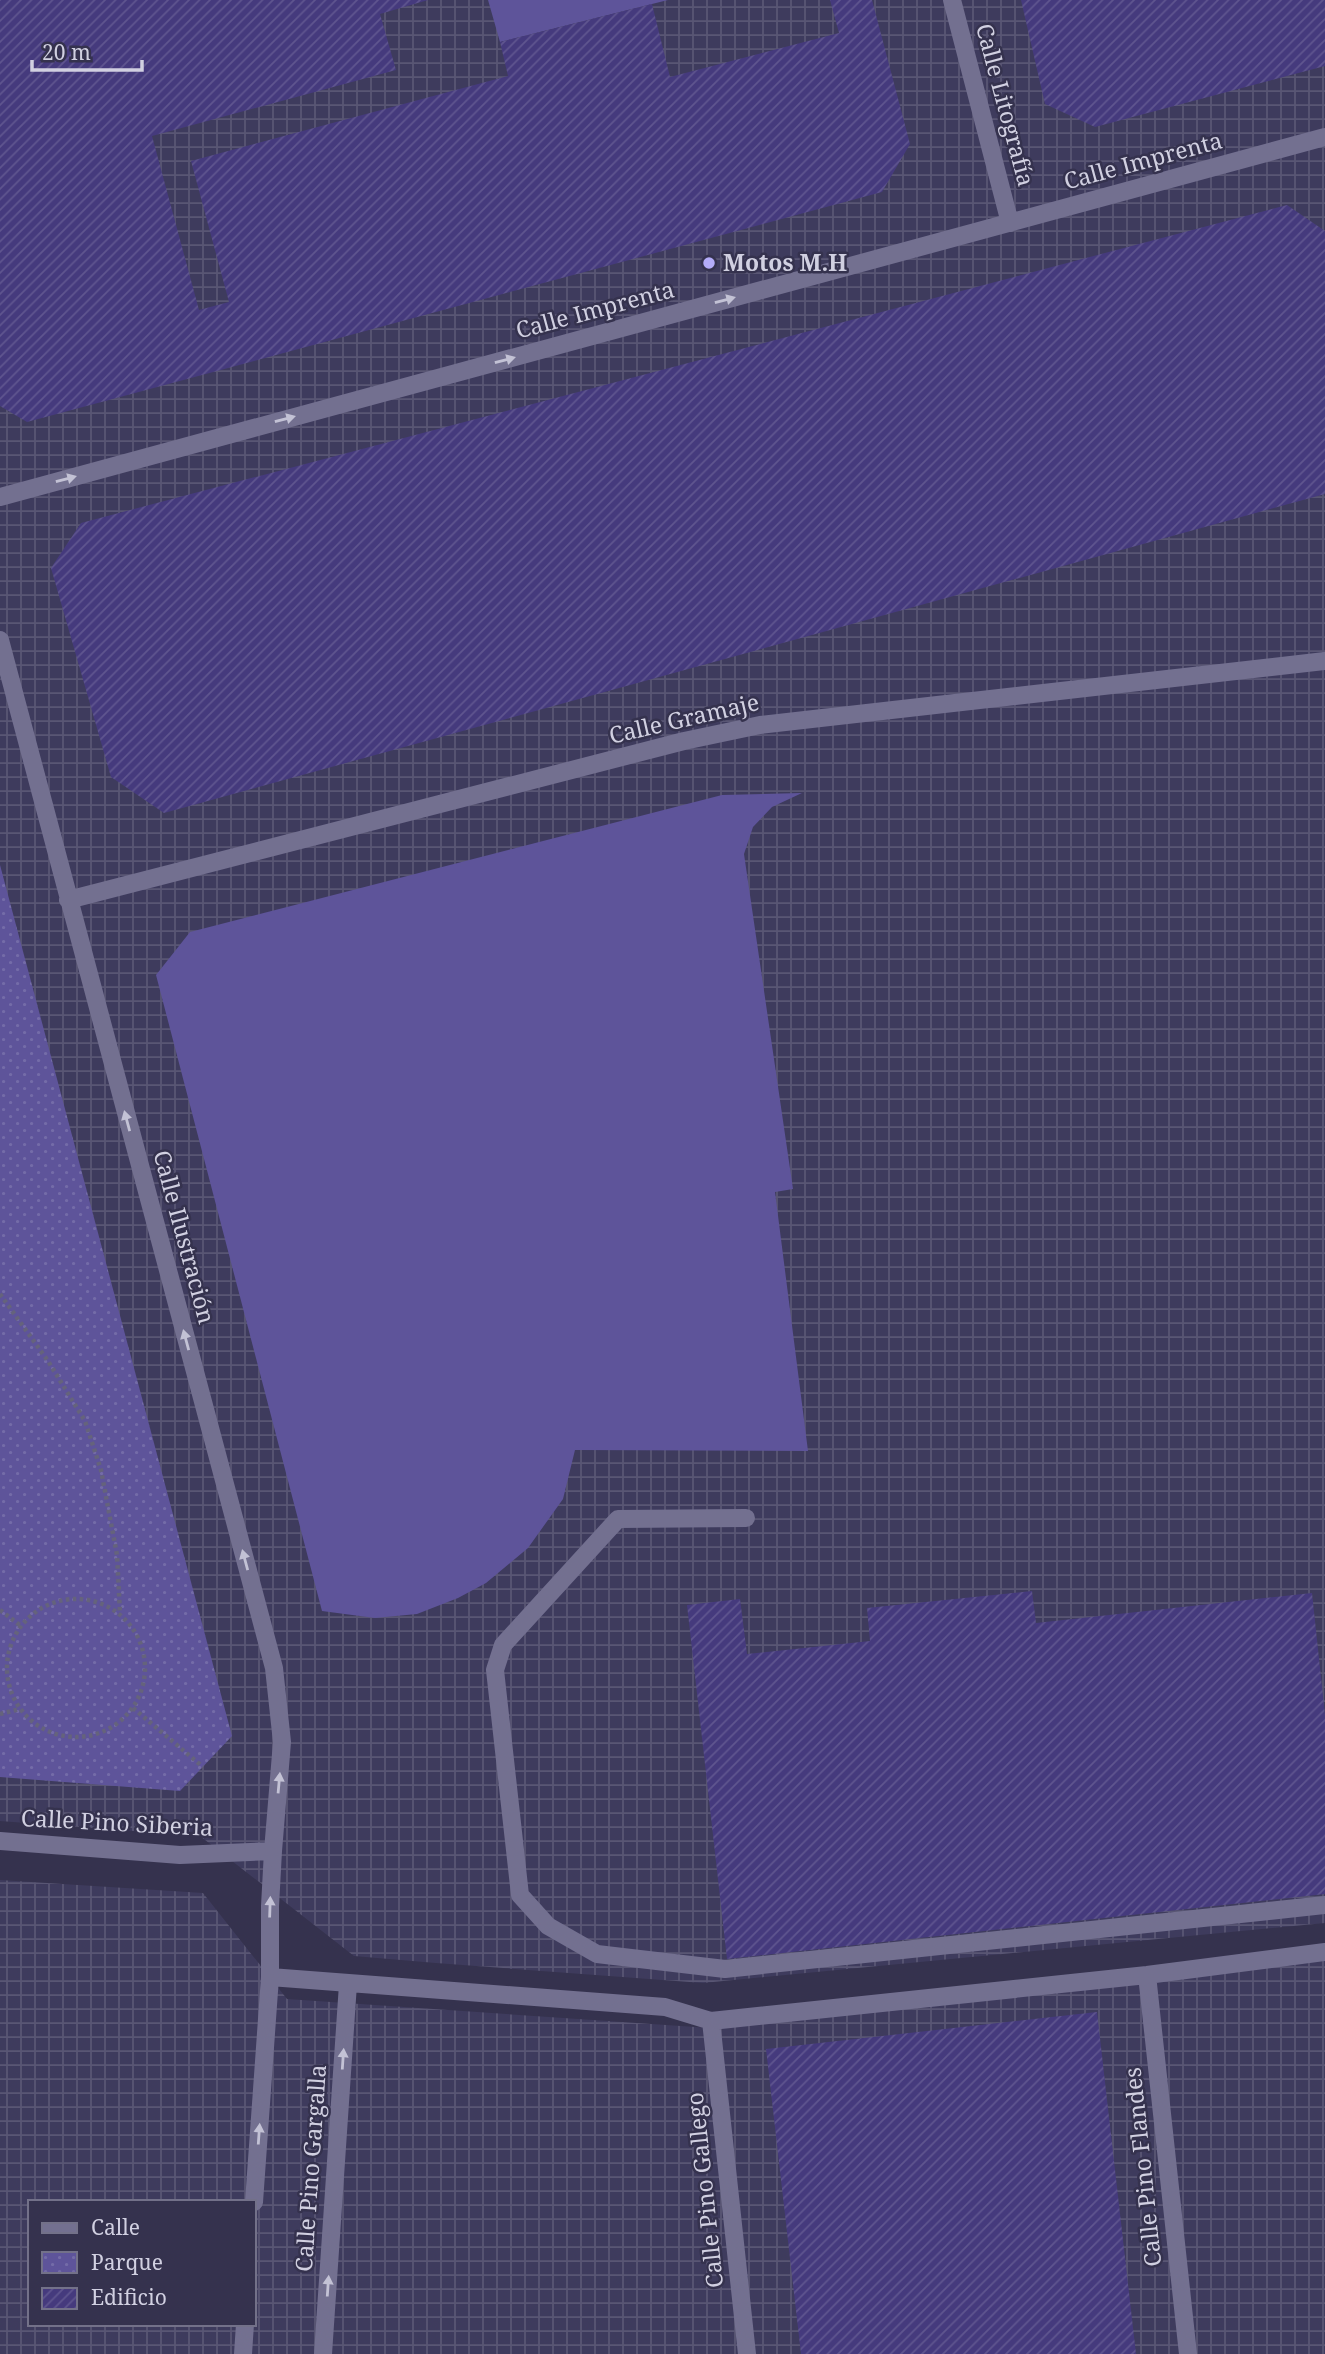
<svg xmlns="http://www.w3.org/2000/svg" width="1325" height="2354" font-family="'Noto Serif',serif">
  <defs>
    <pattern id="industrial-grid" width="8" height="8" patternUnits="userSpaceOnUse" patternTransform="scale(1.75)"><rect width="8" height="8" fill="#3e3b5d"/><path d="M0 4h8M4 0v8" fill="none" stroke="#595674"/></pattern>
    <pattern id="park-dots" width="8" height="8" patternUnits="userSpaceOnUse" patternTransform="scale(1.75)"><rect width="8" height="8" fill="#5e549a"/><path d="M2 2h.1M6 6h.1" fill="none" stroke="#746ca8" stroke-width="1.8" stroke-linecap="round"/></pattern>
    <pattern id="building-hatch" width="6" height="6" patternUnits="userSpaceOnUse" patternTransform="scale(1.75)"><rect width="6" height="6" fill="#453a7d"/><path d="M-1 1l2-2M0 6l6-6M5 7l2-2" fill="none" stroke="#5f558f"/></pattern>
  </defs>
  <rect width="100%" height="100%" fill="#35324e"/>
  <path fill="url(#industrial-grid)" fill-rule="evenodd" d="M 0,0 L 1325,0 L 1325,1923 L 703,1983 L 436,1963 L 354,1956 L 200,1836 L 0,1821 Z
    M 0,1880 L 203,1893 L 287,1999 L 710,2028 L 1325,1946 L 1325,2354 L 0,2354 ZM 30,2202 L 254,2202 L 254,2324 L 30,2324 Z"/>
  <path fill="#5e549a" d="M 488,0 L 668,0 L 500,42 Z
    M 802,793 L 772,807 L 753,827 L 744,854 L 793,1189 L 775,1192 L 808,1451 L 575,1450 L 563,1499 L 528,1548 L 486,1583 L 458,1598 L 417,1614 L 375,1618 L 322,1611 L 156,975 L 190,932 L 722,795 Z"/>
  <path fill="url(#park-dots)" d="M 0,865 L 232,1736 L 180,1791 L 0,1777 Z"/>
  <path fill="url(#building-hatch)" d="M 0,0 L 428,0 L 380,14 L 396,70 L 152,136 L 199,310 L 229,302 L 191,161 L 508,76 L 500,42 L 652,4 L 670,77 L 839,33 L 830,0 L 872,0 L 910,144 L 882,192 L 27,422 L 0,406 Z
    M 1021,0 L 1325,0 L 1325,66 L 1095,127 L 1045,104 Z
    M 1287,205 L 1325,231 L 1325,494 L 164,813 L 111,777 L 51,568 L 81,523 Z
    M 1032,1591 L 1036,1623 L 1312,1593 L 1325,1715 L 1325,1894 L 727,1959 L 687,1605 L 740,1599 L 747,1654 L 870,1641 L 867,1608 Z
    M 1097,2012 L 1136,2354 L 801,2354 L 766,2049 Z"/>
  <g fill="none" stroke-linecap="round" stroke-linejoin="round">
    <path stroke="#65637c" stroke-width="4.5" stroke-dasharray="3.5 3.5" stroke-linecap="butt" d="M 0,1294 L 48,1361 L 85,1421 L 101,1470 L 117,1555 L 120,1613
      M7 1668a69 69 0 1 1 138 0a69 69 0 1 1-138 0Z
      M 0,1610 L 21,1626
      M 133,1708 L 203,1767
      M 0,1714 L 20,1709"/>
    <path stroke="#737090" stroke-width="18" d="M 952,0 L 1010,223
      M 0,497 L 1325,137
      M 0,640 L 274,1668 L 282,1742 L 273,1851 L 270,1906 L 270,1977 L 254,2202
      M 68,900 L 684,741 L 760,725 L 1325,661
      M 746,1518 L 618,1519 L 503,1645 L 495,1670 L 520,1895 L 548,1926 L 597,1954 L 725,1969 L 1325,1905
      M 0,1841 L 180,1855 L 273,1851
      M 1147,1975 L 1188,2354
      M 270,1977 L 665,2007 L 711,2021 L 1147,1975 L 1325,1952
      M 711,2021 L 747,2354
      M 243,2354 L 245,2324
      M 323,2354 L 348,1984"/>
  </g>
  <defs><path id="oneway-solid" d="M-6-.8H1V-3.2L6.5 0L1 3.2V.8H-6Z" transform="scale(1.75)"/></defs>
  <g fill="#c3c2d5">
    <use href="#oneway-solid" transform="translate(725 300) rotate(-15)"/>
    <use href="#oneway-solid" transform="translate(505 360) rotate(-15)"/>
    <use href="#oneway-solid" transform="translate(285 419) rotate(-15)"/>
    <use href="#oneway-solid" transform="translate(66 479) rotate(-15)"/>
    <use href="#oneway-solid" transform="translate(127 1121) rotate(-105)"/>
    <use href="#oneway-solid" transform="translate(186 1340) rotate(-105)"/>
    <use href="#oneway-solid" transform="translate(245 1560) rotate(-105)"/>
    <use href="#oneway-solid" transform="translate(279 1783) rotate(-85)"/>
    <use href="#oneway-solid" transform="translate(270 1907) rotate(-88)"/>
    <use href="#oneway-solid" transform="translate(343 2059) rotate(-86)"/>
    <use href="#oneway-solid" transform="translate(259 2134) rotate(-86)"/>
    <use href="#oneway-solid" transform="translate(328 2286) rotate(-86)"/>
  </g>
  <circle fill="#b4acf9" stroke="#35324e" stroke-width="2.5" cx="709" cy="263" r="7"/>
  <g text-anchor="middle" stroke-width="5" stroke-linejoin="round" paint-order="stroke">
    <g font-size="23" fill="#d1d0e1" stroke="#35324e">
      <text transform="translate(1005 105) rotate(75)" y="8">Calle Litografía</text>
      <text transform="translate(1143 161) rotate(-15)" y="8">Calle Imprenta</text>
      <text transform="translate(595 310) rotate(-15)" y="8">Calle Imprenta</text>
      <text transform="translate(684 719) rotate(-13)" y="8">Calle Gramaje</text>
      <text transform="translate(184 1237) rotate(75)" y="8">Calle Ilustración</text>
      <text transform="translate(117 1823) rotate(3)" y="8">Calle Pino Siberia</text>
      <text transform="translate(1143 2167) rotate(-96)" y="8">Calle Pino Flandes</text>
      <text transform="translate(311 2168) rotate(-86)" y="8">Calle Pino Gargalla</text>
      <text transform="translate(705 2190) rotate(-96)" y="8">Calle Pino Gallego</text>
    </g>
    <g font-size="23" font-weight="bold" fill="#d1d0e1" stroke="#35324e" text-anchor="start">
      <text x="723" y="271">Motos M.H</text>
    </g>
  </g>
  <rect x="28" y="2200" width="228" height="126" fill="#35324e" stroke="#737189" stroke-width="2"/>
  <rect x="42" y="2223" width="35" height="10" fill="#737090" stroke="#737189" stroke-width="2"/>
  <text x="91" y="2235" font-size="21" fill="#d1d0e1">Calle</text>
  <rect x="42" y="2252" width="35" height="21" fill="url(#park-dots)" stroke="#737189" stroke-width="2"/>
  <text x="91" y="2270" font-size="21" fill="#d1d0e1">Parque</text>
  <rect x="42" y="2288" width="35" height="21" fill="url(#building-hatch)" stroke="#737189" stroke-width="2"/>
  <text x="91" y="2305" font-size="21" fill="#d1d0e1">Edificio</text>
  <path d="M32 60v10h110v-10" fill="none" stroke="#d1d0e1" stroke-width="3.5"/>
  <text x="42" y="60" font-size="21" fill="#d1d0e1" stroke="#35324e" stroke-width="5" paint-order="stroke">20 m</text>
</svg>
